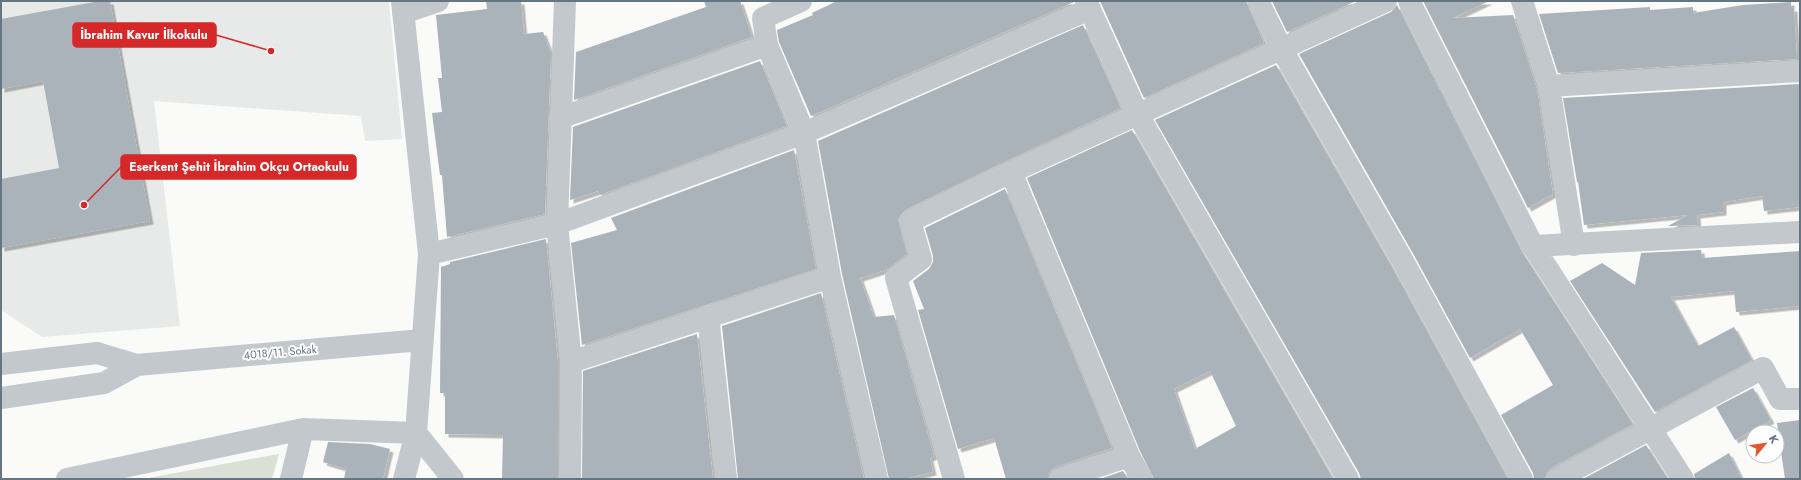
<svg xmlns="http://www.w3.org/2000/svg" width="1801" height="480" font-family="Jost,sans-serif">
  <defs>
    <filter id="shadow"><feDropShadow dx="3.5" dy="3.5" stdDeviation="0" flood-color="#0004"/></filter>
  </defs>
  <rect width="100%" height="100%" fill="#fafaf8"/>
  <path fill="#e8e9e9" d="M 1,1 L 389,1 L 402,139 L 365,141 L 361,116 L 154,101 L 180,326 L 42,337 L 1,310 Z"/>
  <path fill="#dadfd7" d="M 279,454 L 272,479 L 143,479 L 278,454 Z"/>
  <path fill="#aab3b9" fill-rule="evenodd" filter="url(#shadow)" d="M 100,1 L 110,1 L 150,221 L 1,248 L 1,179 L 59,168 L 43,81 L 1,89 L 1,19 Z
    M 486,1 L 521,1 L 524,34 L 543,32 L 551,53 L 545,214 L 447,237 L 442,175 L 440,175 L 432,113 L 442,112 L 438,78 L 442,78 L 436,15 L 487,9 Z
    M 704,1 L 740,1 L 752,37 L 574,100 L 576,52 L 706,7 Z
    M 837,1 L 1074,1 L 1074,2 L 811,116 L 779,42 L 777,30 L 813,15 L 812,13 Z
    M 1100,1 L 1246,1 L 1264,43 L 1144,98 Z
    M 1272,1 L 1356,1 L 1287,32 Z
    M 1423,1 L 1489,1 L 1453,18 L 1513,15 L 1537,89 L 1553,194 L 1528,208 Z
    M 1791,2 L 1791,8 L 1794,8 L 1797,59 L 1558,73 L 1539,14 L 1650,7 L 1650,10 L 1693,7 L 1693,13 L 1743,5 Z
    M 1397,5 L 1522,252 L 1633,424 L 1551,468 L 1546,473 L 1545,479 L 1534,479 L 1533,473 L 1501,415 L 1553,385 L 1520,329 L 1470,358 L 1415,257 L 1299,54 L 1391,12 Z
    M 1083,25 L 1121,108 L 1006,161 L 905,210 L 898,219 L 907,254 L 888,269 L 860,278 L 874,317 L 894,315 L 934,456 L 930,458 L 933,472 L 904,479 L 889,479 L 842,274 L 818,141 Z
    M 760,61 L 787,126 L 600,195 L 598,191 L 570,200 L 573,127 Z
    M 1276,65 L 1393,269 L 1508,479 L 1361,479 L 1359,473 L 1155,120 Z
    M 1799,84 L 1800,207 L 1764,211 L 1762,196 L 1723,202 L 1723,212 L 1697,215 L 1698,225 L 1668,226 L 1688,215 L 1584,225 L 1578,182 L 1577,182 L 1563,98 Z
    M 1132,130 L 1332,477 L 1327,479 L 1154,479 L 1140,451 L 1027,178 ZM 1210,371 L 1236,426 L 1195,449 L 1174,389 Z
    M 794,150 L 816,269 L 582,345 L 571,243 L 617,230 L 611,218 Z
    M 1005,189 L 1112,448 L 1056,467 L 1050,471 L 1048,479 L 1006,479 L 994,438 L 958,449 L 918,310 L 924,309 L 913,281 L 929,269 L 933,262 L 933,256 L 925,228 Z
    M 546,239 L 558,363 L 558,479 L 502,479 L 503,435 L 445,434 L 445,393 L 440,393 L 441,267 L 450,264 L 450,262 Z
    M 1701,250 L 1702,258 L 1800,251 L 1800,306 L 1736,312 L 1734,291 L 1671,297 L 1698,346 L 1734,327 L 1752,360 L 1655,412 L 1570,281 L 1602,263 L 1635,285 L 1641,253 Z
    M 821,293 L 864,479 L 738,479 L 722,326 Z
    M 697,334 L 713,479 L 582,479 L 583,371 Z
    M 1753,388 L 1771,420 L 1735,440 L 1716,407 Z
    M 1800,420 L 1800,479 L 1785,479 L 1777,423 Z
    M 328,442 L 370,444 L 390,449 L 383,479 L 344,479 L 346,469 L 323,462 Z
    M 1646,445 L 1668,479 L 1583,479 Z
    M 1729,453 L 1742,479 L 1695,479 L 1694,474 Z
    M 1123,471 L 1128,479 L 1100,479 Z"/>
  <g fill="none" stroke-linecap="round" stroke-linejoin="round">
    <path stroke="#c3c8cc" stroke-width="22" d="M 402,1 L 429,254 L 416,433 L 404,479
      M 565,1 L 557,224 L 571,362 L 570,479
      M 1086,1 L 1138,115 L 1348,479
      M 1258,1 L 1281,48 L 1404,263 L 1522,479
      M 1409,1 L 1533,246 L 1683,479
      M 1522,1 L 1549,86 L 1574,245
      M 403,13 L 438,1
      M 767,45 L 804,133 L 830,277 L 877,479
      M 1549,86 L 1800,71
      M 560,118 L 767,45 L 763,18 L 801,1
      M 1011,172 L 1129,456 L 1142,479
      M 1533,246 L 1800,232
      M 429,254 L 557,224 L 804,133 L 1090,9
      M 708,316 L 726,479
      M 571,362 L 830,277
      M 1,364 L 97,353 L 137,365 L 422,340
      M 1,398 L 104,383 L 137,365
      M 67,479 L 303,429
      M 291,479 L 303,429 L 416,433 L 453,479
      M 954,479 L 896,278 L 921,259 L 910,221 L 1011,172 L 1386,1
      M 1060,479 L 1129,456
      M 1557,479 L 1763,368 L 1780,399 L 1800,399"/>
  </g>
  <g text-anchor="middle" stroke-width="4" stroke-linejoin="round" paint-order="stroke">
    <g font-size="11" fill="#657683" stroke="#fff">
      <text transform="translate(280 352) rotate(-5)" y="4">4018/11. Sokak</text>
    </g>
  </g>
  <path fill="none" stroke="#d62828" stroke-width="1.5" d="M271 51L216 35M84 205L121 167"/>
  <g fill="#d62828" stroke="#fff" stroke-width="1.5">
    <circle cx="271" cy="51" r="4"/>
    <circle cx="84" cy="205" r="4"/>
  </g>
  <g fill="#d62828" stroke="#d62828" stroke-width="1.5">
    <rect x="73" y="23" width="143" height="24" rx="4"/>
    <rect x="121" y="155" width="235" height="24" rx="4"/>
  </g>
  <g font-size="12" text-anchor="middle" font-weight="bold" fill="#fff">
    <text x="144" y="39">İbrahim Kavur İlkokulu</text>
    <text x="239" y="171">Eserkent Şehit İbrahim Okçu Ortaokulu</text>
  </g>
  <rect width="1801" height="480" fill="none" stroke="#657683" stroke-width="4"/>
  <g transform="translate(1765 444) rotate(61)"><circle r="19" fill="#ffffff" stroke="#c1c8cd"/>
  <path d="M0-3L7 15L0 10L-7 15Z" fill="#e4572e"/>
  <text y="-6" font-size="11" font-weight="bold" text-anchor="middle" fill="#657683">K</text>
  </g>
</svg>
